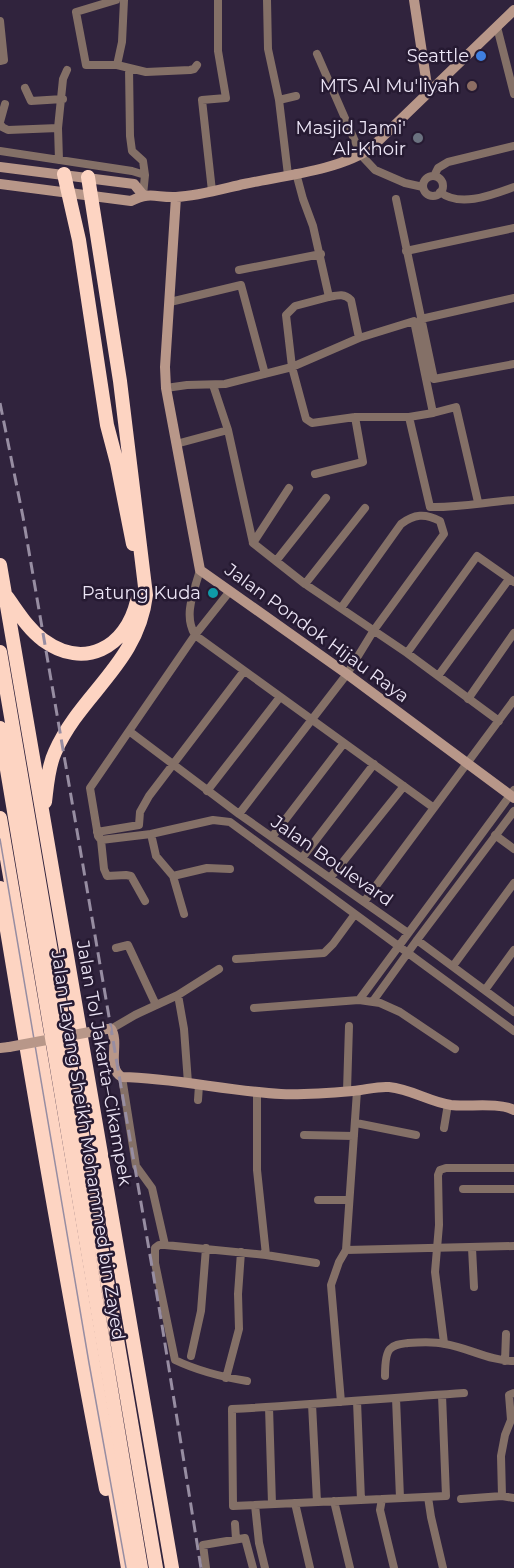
<svg xmlns="http://www.w3.org/2000/svg" width="514" height="1568" font-family="Montserrat,sans-serif">
  <rect width="100%" height="100%" fill="#30233d"/>
  <g fill="none" stroke-linecap="round" stroke-linejoin="round">
    <path stroke="#847067" stroke-width="8" d="M 116,0 L 76,12 L 86,65 L 117,65 L 146,72 L 190,70 L 194,69 L 197,65
      M 267,0 L 268,49 L 279,100 L 288,175
      M 0,21 L 4,60 L 0,61
      M 497,27 L 514,94
      M 317,54 L 361,155 L 375,170 L 405,183 L 423,187
      M 117,65 L 122,42 L 124,0
      M 129,68 L 130,136 L 132,151 L 143,161 L 145,175
      M 25,88 L 31,101 L 63,99
      M 279,100 L 296,96
      M 0,122 L 5,104
      M 0,123 L 2,127 L 8,130 L 58,128
      M 0,151 L 132,171 L 145,175 L 143,195
      M 59,160 L 58,128 L 63,79 L 67,70
      M 296,173 L 303,199 L 313,226 L 329,297 C 338,295 344,293 351,300 L 359,338
      M 434,176 L 438,168 L 448,162 L 514,146
      M423 186a10 10 0 1 1 20 0a10 10 0 1 1-20 0Z
      M 212,191 L 202,100 L 226,98 L 218,51 L 218,0
      M 440,192 C 460,208 492,195 514,187
      M 396,199 L 434,379 L 514,364
      M 406,251 L 514,228
      M 239,270 L 321,254
      M 329,297 L 295,306 L 286,315 L 292,367 L 359,338 L 414,321 L 433,413 L 409,417
      M 170,302 L 241,285 L 265,374
      M 421,319 L 514,298
      M 213,385 L 228,430 L 253,543 L 305,584 L 407,653 L 499,721
      M 166,388 L 187,385 L 225,384 L 292,367 L 306,419 L 312,423 L 355,417 L 409,417 L 430,507 C 458,508 486,502 514,500
      M 433,413 L 456,407 L 478,502
      M 176,444 L 228,430
      M 315,474 L 363,462 L 355,417
      M 253,543 L 289,488
      M 276,561 L 326,498
      M 200,570 C 194,592 183,615 195,635 L 434,808
      M 305,584 L 365,508
      M 230,591 L 195,635 L 129,731 L 239,814 L 408,933
      M 407,653 L 477,556 L 514,582
      M 438,676 L 509,579
      M 468,699 L 514,633
      M 129,731 L 90,788 L 98,836 L 101,840 L 151,834 L 213,820 L 230,822 L 514,1031
      M 207,791 L 280,697
      M 239,814 L 347,674 L 374,630 L 444,534 L 440,521 C 425,513 414,514 401,524 L 341,608
      M 97,832 L 139,825 L 140,812 L 149,796 L 244,671
      M 151,834 L 156,856 L 173,876 L 184,914
      M 495,835 L 514,849
      M 272,837 L 344,743
      M 101,840 L 104,869 L 107,876 L 126,875 L 131,876 L 145,901
      M 302,858 L 374,764
      M 173,876 L 207,868 L 230,869
      M 330,878 L 404,786
      M 364,902 L 514,700
      M 417,940 L 514,1012
      M 116,948 L 128,945 L 156,1005
      M 236,959 L 324,953 L 333,944 L 355,914
      M 453,966 L 514,883
      M 485,990 L 514,950
      M 178,995 L 184,1029 L 188,1083
      M 359,1000 L 514,790
      M 373,1001 L 417,940 L 514,811
      M 254,1008 L 359,1000 L 380,1003 L 400,1012 L 455,1049
      M 111,1029 L 135,1015 L 178,995 L 219,969
      M 122,1077 L 136,1166 L 152,1188 L 165,1245
      M 347,1091 L 349,1026
      M 257,1092 L 257,1170 L 266,1255
      M 198,1100 L 199,1085
      M 356,1123 L 416,1135
      M 444,1128 L 448,1104
      M 304,1135 L 354,1136
      M 463,1189 L 514,1189
      M 318,1200 L 348,1200
      M 472,1248 L 474,1287
      M 346,1250 L 514,1246
      M 444,1343 L 435,1272 L 439,1225 L 438,1175 L 440,1170 L 446,1168 L 514,1168
      M 191,1356 L 201,1311 L 206,1248
      M 505,1361 L 506,1334
      M 385,1376 C 385,1369 385,1354 390,1349 C 395,1344 401,1344 408,1343 C 420,1342 433,1341 445,1344 C 469,1348 490,1361 514,1361
      M 226,1378 L 239,1329 L 238,1294 L 241,1252
      M 247,1381 C 222,1377 198,1371 175,1360 L 155,1263 L 155,1248 L 159,1245 L 165,1245 L 266,1255 L 316,1263
      M 442,1395 L 446,1496 L 233,1506 L 232,1409 C 310,1405 387,1398 464,1393
      M 396,1398 L 400,1498
      M 357,1401 L 361,1500
      M 341,1402 L 331,1285 L 339,1262 L 346,1250 L 357,1091
      M 312,1404 L 317,1502
      M 269,1407 L 272,1504
      M 502,1496 L 501,1456 L 505,1435 L 511,1420 L 509,1395 L 514,1393
      M 428,1497 L 431,1517 L 443,1568
      M 382,1499 L 380,1510 L 394,1568
      M 461,1499 L 502,1496 L 514,1498
      M 334,1501 L 350,1568
      M 295,1503 L 310,1568
      M 255,1505 L 259,1543 L 265,1568
      M 235,1524 L 236,1539
      M 206,1568 L 203,1545 L 245,1538 L 253,1568"/>
    <path stroke="#b89789" stroke-width="10" d="M 414,0 L 428,92
      M 0,167 L 134,184 L 143,195
      M 0,184 L 131,201 C 151,191 156,198 176,197 C 198,196 222,189 244,184 C 281,176 341,170 371,148 L 514,10
      M 176,197 L 165,367 L 166,388 L 200,570 L 347,674 L 514,798
      M 106,1029 L 111,1029 C 120,1043 106,1068 122,1077 C 175,1078 227,1091 281,1094 C 305,1095 329,1093 353,1091 C 366,1090 377,1086 389,1087 C 411,1089 430,1102 451,1105 C 469,1107 498,1102 514,1110
      M 0,1048 L 9,1047"/>
    <path stroke="#fdd4c2" stroke-width="14" d="M 64,174 L 79,240 L 107,425 L 117,463 L 133,544
      M 0,565 L 172,1568
      M 7,597 C 18,612 28,629 43,640 C 84,670 126,648 137,601
      M 45,802 C 47,786 48,767 55,752 C 81,693 138,664 146,595 L 120,381 L 88,177
      M 0,818 L 128,1568
      M 0,888 C 33,1089 67,1289 106,1489"/>
    <path stroke="#978da2" stroke-width="1.5" d="M 0,839 L 89,1363 L 126,1568"/>
    <path stroke="#978da2" stroke-width="3" stroke-dasharray="12 6" stroke-linecap="butt" d="M 0,403 L 23,517 L 161,1319 L 201,1568"/>
    <path stroke="#b89789" stroke-width="10" d="M 9,1047 L 106,1029"/>
    <path stroke="#fdd4c2" stroke-width="14" d="M 0,652 L 156,1568
      M 0,728 L 141,1568"/>
  </g>
  <circle fill="#3f7fe0" stroke="#261a32" stroke-width="2" cx="481" cy="56" r="6"/>
  <circle fill="#8d6e63" stroke="#261a32" stroke-width="2" cx="472" cy="86" r="6"/>
  <circle fill="#6b7280" stroke="#261a32" stroke-width="2" cx="418" cy="138" r="6"/>
  <circle fill="#0f9aa8" stroke="#261a32" stroke-width="2" cx="213" cy="593" r="6"/>
  <g text-anchor="middle" stroke-width="5" stroke-linejoin="round" paint-order="stroke">
    <g font-size="18" fill="#ece5f6" stroke="#261a32" text-anchor="end">
      <text x="469" y="62">Seattle</text>
      <text x="460" y="92">MTS Al Mu'liyah</text>
      <text x="406" y="134">Masjid Jami'<tspan x="406" dy="21">Al-Khoir</tspan></text>
      <text x="201" y="599">Patung Kuda</text>
    </g>
    <g font-size="18" fill="#ece5f6" stroke="#261a32">
      <text transform="translate(317 633) rotate(36)" y="6">Jalan Pondok Hijau Raya</text>
      <text transform="translate(332 861) rotate(35)" y="6">Jalan Boulevard</text>
      <text transform="translate(104 1063) rotate(80)" y="6">Jalan Tol Jakarta–Cikampek</text>
      <text transform="translate(88 1145) rotate(81)" y="6">Jalan Layang Sheikh Mohammed bin Zayed</text>
    </g>
  </g>
</svg>
